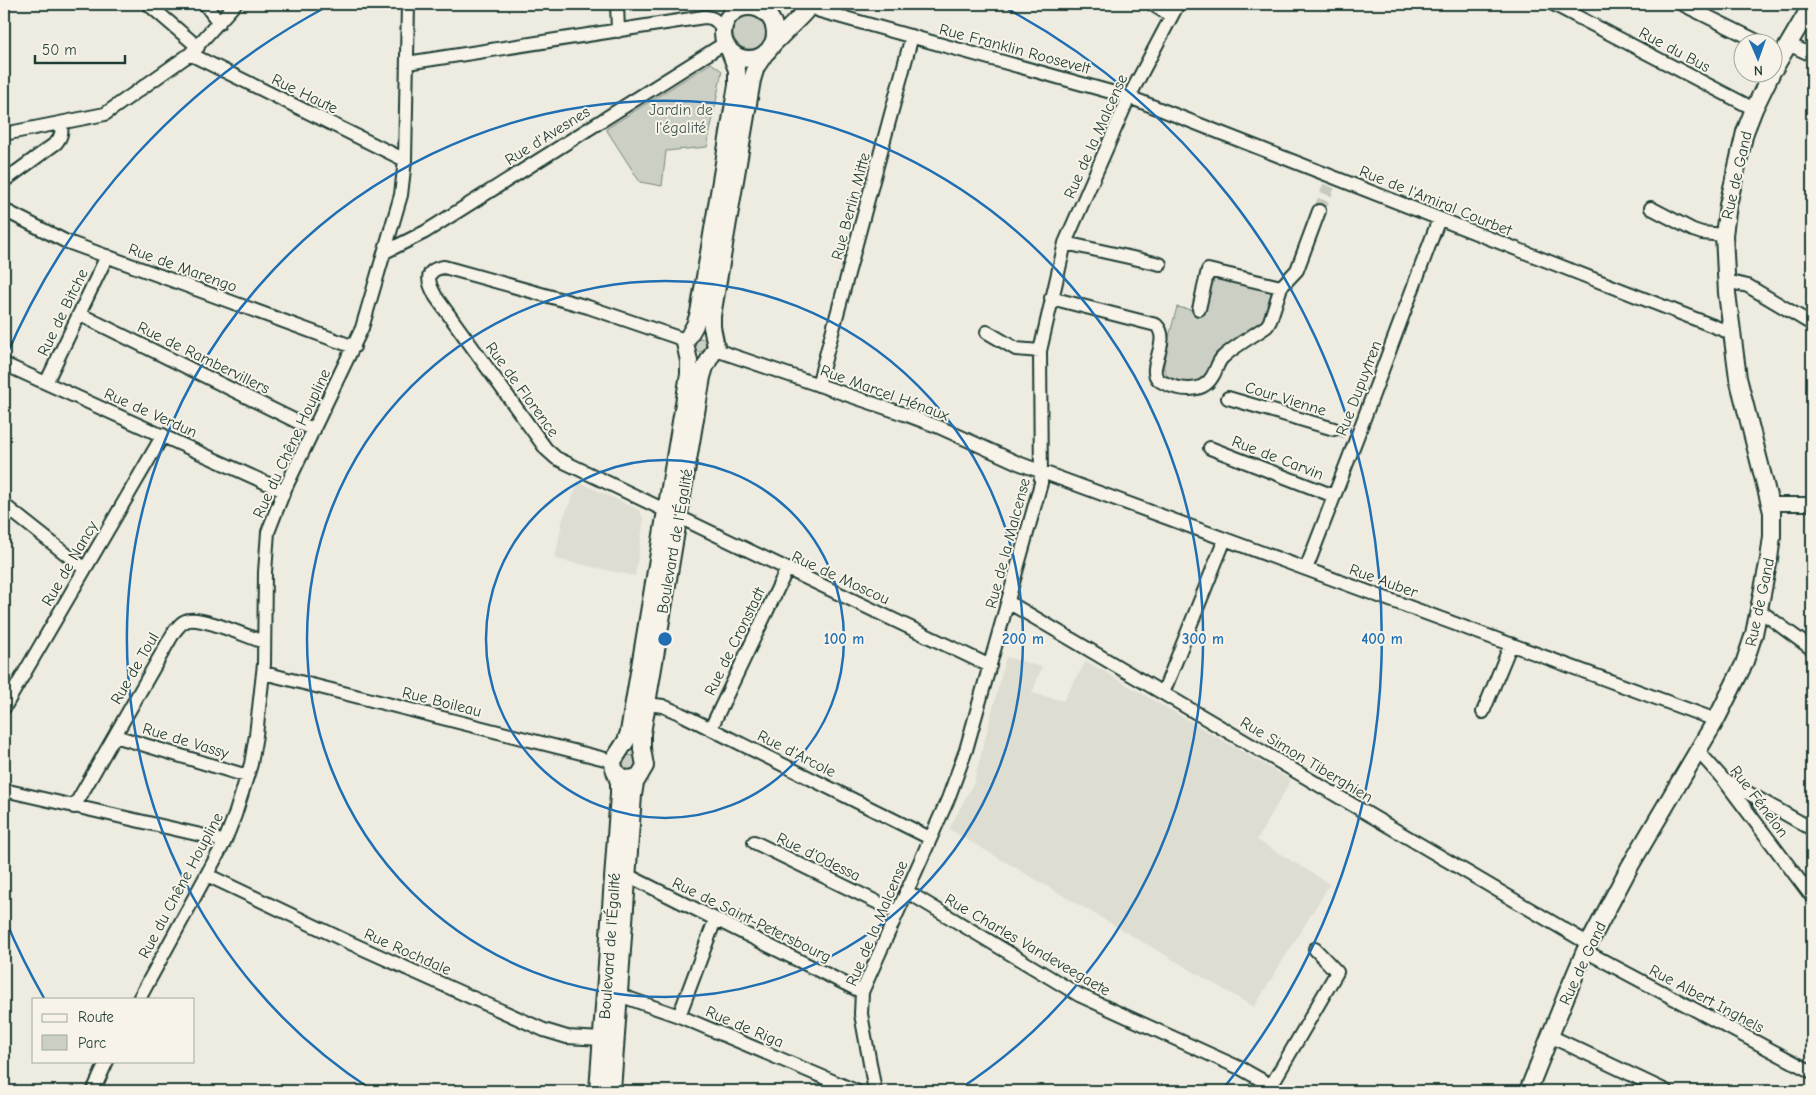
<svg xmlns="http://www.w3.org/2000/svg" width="1816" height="1095" font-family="'Comic Neue',sans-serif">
  <rect width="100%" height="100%" fill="#eeece1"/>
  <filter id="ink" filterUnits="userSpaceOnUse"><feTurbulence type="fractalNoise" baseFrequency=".02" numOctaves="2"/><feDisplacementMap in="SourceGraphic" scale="10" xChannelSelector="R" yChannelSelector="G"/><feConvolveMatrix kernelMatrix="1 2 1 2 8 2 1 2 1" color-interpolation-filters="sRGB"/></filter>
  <g filter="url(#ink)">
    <path fill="#ddddd2" d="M 579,482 L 639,510 L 644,519 L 635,576 L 555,559 L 563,518 Z
      M 1006,657 L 1042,667 L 1032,693 L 1063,701 L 1086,661 L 1291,780 L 1257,840 L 1330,884 L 1254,1007 L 949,829 L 974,782 Z"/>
    <path fill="#cccfc4" stroke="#76867c" d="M733 32a17 17 0 1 1 34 0a17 17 0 1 1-34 0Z
      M 711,63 L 722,71 L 707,147 L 666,151 L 662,186 L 640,182 L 606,129 Z
      M 1212,277 L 1272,289 L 1265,319 L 1221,349 C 1214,357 1209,375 1203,379 C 1196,384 1189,384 1181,382 C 1173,380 1166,378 1164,369 C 1162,359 1174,319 1177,307 L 1202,312 Z
      M693 345a7 7 0 1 1 14 0a7 7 0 1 1-14 0Z
      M621 763a8 8 0 1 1 16 0a8 8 0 1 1-16 0Z"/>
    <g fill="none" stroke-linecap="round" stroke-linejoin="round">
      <path stroke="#c5c9be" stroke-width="12" stroke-dasharray="12 6" stroke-linecap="butt" d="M 1319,211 L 1329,186
        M 1334,429 L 1349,434"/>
      <g stroke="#1f3d34" stroke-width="16">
        <path id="minor" d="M 148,4 L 198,47
          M 205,4 L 219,23
          M 617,4 L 618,31
          M 806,4 L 820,11 L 1129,97 L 1731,333
          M 1152,4 L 1171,16
          M 1553,4 L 1754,109
          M 1682,4 L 1759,42
          M 1788,44 L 1812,55
          M 190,54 L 405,160
          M 407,63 L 704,17 C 715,17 720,23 723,33
          M 4,134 L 105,114 L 190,54 L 235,4
          M 4,181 L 56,143 C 62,136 62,131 61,123
          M 1651,208 L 1693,230 L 1702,233 L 1724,235
          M 4,210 L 65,241 L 354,347
          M 1065,243 L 1160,264
          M 385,252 L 425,232 L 725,43
          M 1726,281 L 1748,286 L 1812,324
          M 1051,298 L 1156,325 C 1168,336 1157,354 1155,368 C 1154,376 1157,380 1164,383 C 1179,390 1202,394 1212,377 C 1217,370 1217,362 1223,357 C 1236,345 1253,336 1267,326 L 1270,321 L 1281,287 L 1297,270 L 1319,211
          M 1199,309 L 1208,270 L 1281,287
          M 79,314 L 314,430
          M 987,332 L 1016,349 L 1040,351
          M 685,340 L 588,307 L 444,267 C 423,270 428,283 436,297 L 546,449 L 556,458 L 990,666
          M 716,350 L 907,415 L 939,427 L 1018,463 L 1716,720
          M 4,364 L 284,491
          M 46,383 L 107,256
          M 818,385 L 912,36
          M 1228,398 L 1334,429
          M 1210,448 L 1334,496
          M 1770,504 L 1812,504
          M 4,505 L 85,569
          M 1306,569 L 1357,437 L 1439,219
          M 1008,602 L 1589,944
          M 1759,610 L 1812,649
          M 264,673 L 613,761
          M 1163,693 L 1225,539
          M 647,704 L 663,706 L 679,713 L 930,838
          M 4,708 L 163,435
          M 1483,712 L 1511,644
          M 711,728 L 787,569
          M 115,736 L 247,776
          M 1698,751 L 1723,779 L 1812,897
          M 1727,781 L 1812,829
          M 4,790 L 214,838 L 224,843
          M 74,807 L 174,632 C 178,627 182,621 189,620 C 204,617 248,637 264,642
          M 754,842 L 897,912
          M 207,875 L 346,941 L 544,1030 L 567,1037 L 602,1039
          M 627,875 L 862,992
          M 906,891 L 1079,995 L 1242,1069 L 1281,1091
          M 1585,951 L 1812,1072
          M 619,995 L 679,1016 L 856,1091
          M 139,999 L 224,843 L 235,815 L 251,764 L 256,735 L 264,664 L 265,572 L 268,532 L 284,491 L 362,328 L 401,195 L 405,160 L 408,4
          M 679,1016 L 715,920
          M 1550,1036 L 1666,1091
          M 93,1091 L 107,1061
          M 875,1091 L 861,1014 L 862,992 L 948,799 L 966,750 L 1041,483 L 1040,351 L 1065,243 L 1129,97 L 1178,4
          M 1268,1091 L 1337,972 L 1315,949"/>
      </g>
      <g stroke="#1f3d34" stroke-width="20">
        <path id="major" d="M723 33a26 26 0 1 1 52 0a26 26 0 1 1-52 0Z
          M 771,46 L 801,16 L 812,4
          M 1774,69 L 1812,4
          M 640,775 C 627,784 613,776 613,761 L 626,741 L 629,732 L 689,374 L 689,361 L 685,343 L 695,325 L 699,313 L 737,85 L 737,70 L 729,49
          M 598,1091 L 619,794 L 619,782 L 615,771
          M 612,1091 L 633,795 L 635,783 L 645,766 L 642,749 L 642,733 L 702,377 L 705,367 L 716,347 L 712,327 L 712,316 L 752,80 L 756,67 L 766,52
          M 1528,1091 L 1568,991 L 1585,951 L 1630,866 L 1716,720 L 1744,664 L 1754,634 L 1769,559 L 1772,536 L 1772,512 L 1738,378 L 1727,293 L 1724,235 L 1728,205 L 1745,132 L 1754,109 L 1772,72"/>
      </g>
      <use href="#minor" stroke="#f7f3e8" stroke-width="12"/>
      <use href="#major" stroke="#f7f3e8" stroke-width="16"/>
    </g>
  </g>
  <g fill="none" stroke="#1f6fb2" stroke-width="2.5">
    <circle cx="665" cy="639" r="179"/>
    <circle cx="665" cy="639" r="358"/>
    <path d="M372 1090A538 538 0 1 1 958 1090"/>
    <path d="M44 998A717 717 0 0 1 5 919M5 359A717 717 0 0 1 328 6M1002 6A717 717 0 0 1 1222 1090"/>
  </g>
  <g text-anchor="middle" stroke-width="4" stroke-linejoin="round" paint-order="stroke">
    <g font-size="16" fill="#1f3d34" stroke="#f7f3e8">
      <text transform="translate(1015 48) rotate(15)" y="6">Rue Franklin Roosevelt</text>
      <text transform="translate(1675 49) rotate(28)" y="6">Rue du Bus</text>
      <text transform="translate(305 93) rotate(26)" y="6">Rue Haute</text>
      <text transform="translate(547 135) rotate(-32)" y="6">Rue d'Avesnes</text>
      <text transform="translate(1095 136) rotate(-66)" y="6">Rue de la Malcense</text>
      <text transform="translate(1736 175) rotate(-77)" y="6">Rue de Gand</text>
      <text transform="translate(1436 200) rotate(22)" y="6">Rue de l'Amiral Courbet</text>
      <text transform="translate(850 206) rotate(-75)" y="6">Rue Berlin Mitte</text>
      <text transform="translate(183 267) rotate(20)" y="6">Rue de Marengo</text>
      <text transform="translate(62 312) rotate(-64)" y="6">Rue de Bitche</text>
      <text transform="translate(204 357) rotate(26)" y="6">Rue de Rambervillers</text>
      <text transform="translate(1358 388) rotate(-69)" y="6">Rue Dupuytren</text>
      <text transform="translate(523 389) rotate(54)" y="6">Rue de Florence</text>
      <text transform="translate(885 392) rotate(20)" y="6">Rue Marcel Hénaux</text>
      <text transform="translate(1286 398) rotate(17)" y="6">Cour Vienne</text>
      <text transform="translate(151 412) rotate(24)" y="6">Rue de Verdun</text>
      <text transform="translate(291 443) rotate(-65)" y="6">Rue du Chêne Houpline</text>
      <text transform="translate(1278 457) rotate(21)" y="6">Rue de Carvin</text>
      <text transform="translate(674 541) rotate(-80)" y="6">Boulevard de l'Égalité</text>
      <text transform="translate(1007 543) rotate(-75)" y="6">Rue de la Malcense</text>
      <text transform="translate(69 563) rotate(-60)" y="6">Rue de Nancy</text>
      <text transform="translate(841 577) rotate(25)" y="6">Rue de Moscou</text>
      <text transform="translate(1384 580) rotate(20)" y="6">Rue Auber</text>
      <text transform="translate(1759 602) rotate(-78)" y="6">Rue de Gand</text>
      <text transform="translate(734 641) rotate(-64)" y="6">Rue de Cronstadt</text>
      <text transform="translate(134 668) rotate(-60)" y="6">Rue de Toul</text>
      <text transform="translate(442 701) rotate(14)" y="6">Rue Boileau</text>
      <text transform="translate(186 740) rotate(17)" y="6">Rue de Vassy</text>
      <text transform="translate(797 753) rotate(27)" y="6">Rue d'Arcole</text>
      <text transform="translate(1307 759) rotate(31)" y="6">Rue Simon Tiberghien</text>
      <text transform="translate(1760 801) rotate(53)" y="6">Rue Fénelon</text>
      <text transform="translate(819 856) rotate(26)" y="6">Rue d'Odessa</text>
      <text transform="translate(180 885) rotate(-62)" y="6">Rue du Chêne Houpline</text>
      <text transform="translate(752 919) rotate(26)" y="6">Rue de Saint-Petersbourg</text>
      <text transform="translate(876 923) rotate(-67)" y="6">Rue de la Malcense</text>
      <text transform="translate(1028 944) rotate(30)" y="6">Rue Charles Vandeveegaete</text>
      <text transform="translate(609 946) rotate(-86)" y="6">Boulevard de l'Égalité</text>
      <text transform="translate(408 951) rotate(24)" y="6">Rue Rochdale</text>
      <text transform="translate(1582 963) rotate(-65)" y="6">Rue de Gand</text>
      <text transform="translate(1707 998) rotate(28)" y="6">Rue Albert Inghels</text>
      <text transform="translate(745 1026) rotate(23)" y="6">Rue de Riga</text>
    </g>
    <g font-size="16" fill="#425a51" stroke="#f7f3e8">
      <text x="681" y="115">Jardin de<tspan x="681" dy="18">l'égalité</tspan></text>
    </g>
  </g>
  <circle cx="665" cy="639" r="8" fill="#1f6fb2" stroke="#f7f3e8" stroke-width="2.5"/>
  <g font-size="15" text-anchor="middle" font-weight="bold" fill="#1f6fb2" stroke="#f7f3e8" stroke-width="4" stroke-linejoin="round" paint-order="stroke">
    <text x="844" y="644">100 m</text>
    <text x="1023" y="644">200 m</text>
    <text x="1203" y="644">300 m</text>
    <text x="1382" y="644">400 m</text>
  </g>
  <rect width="1816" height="1095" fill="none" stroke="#f7f3e8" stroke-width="20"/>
  <rect x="10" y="10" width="1796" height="1075" fill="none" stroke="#1f3d34" stroke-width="2" filter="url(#ink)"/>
  <rect x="32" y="998" width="162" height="65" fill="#f7f3e8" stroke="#a1aaa0"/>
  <rect x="42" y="1014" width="25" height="8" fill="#f7f3e8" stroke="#a1aaa0"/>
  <text x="78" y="1022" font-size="15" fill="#1f3d34">Route</text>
  <rect x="42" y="1035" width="25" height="15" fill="#cccfc4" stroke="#a1aaa0"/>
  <text x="78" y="1048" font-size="15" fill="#1f3d34">Parc</text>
  <g transform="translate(1758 58) rotate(178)"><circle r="24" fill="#f7f3e8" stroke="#a1aaa0"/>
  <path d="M0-4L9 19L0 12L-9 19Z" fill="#1f6fb2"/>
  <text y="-8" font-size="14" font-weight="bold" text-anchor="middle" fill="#1f3d34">N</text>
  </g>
  <path d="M35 55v8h90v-8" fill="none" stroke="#1f3d34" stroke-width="2.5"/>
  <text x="42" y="55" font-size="15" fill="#1f3d34" stroke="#f7f3e8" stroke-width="4" paint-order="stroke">50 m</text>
</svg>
